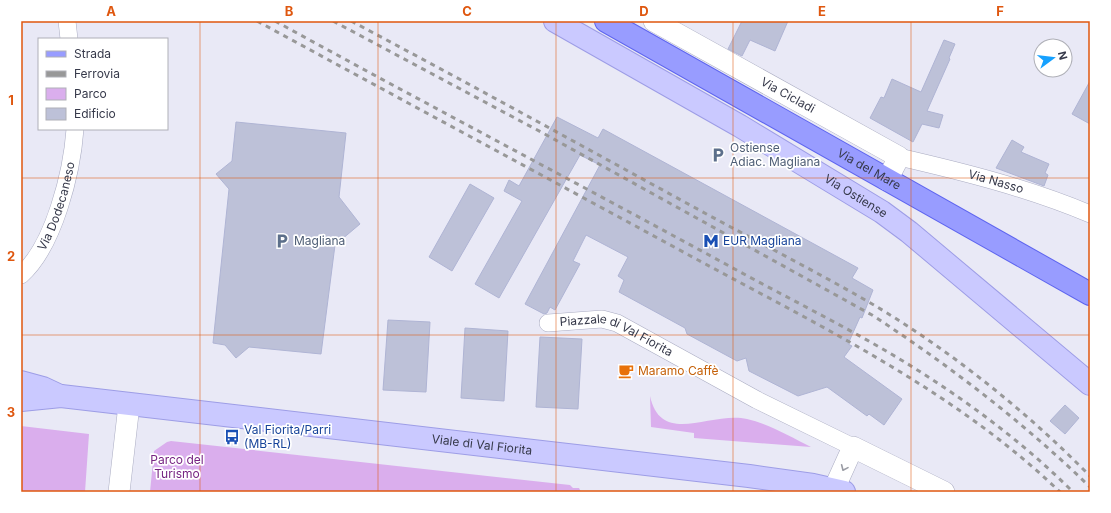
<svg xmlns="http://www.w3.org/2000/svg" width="1111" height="513" font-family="Inter,sans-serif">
  <rect width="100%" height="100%" fill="#e9e9f6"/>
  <path fill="#daaeed" d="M 650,396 C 661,447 711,411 747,419 C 769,424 791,437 811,447 L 694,438 L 694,433 L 651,427 Z
    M 21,426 L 89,434 L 85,492 L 21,492 Z
    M 171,441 L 570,485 L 573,488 L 579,488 L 581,492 L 150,492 L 154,451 L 167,442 Z"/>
  <path fill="#bdc1d8" stroke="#afb4d4" d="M 742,21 L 788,21 L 775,51 L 750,40 L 742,56 L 728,49 Z
    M 944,40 L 955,44 L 949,58 L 950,59 L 927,111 L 943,115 L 939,128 L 922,124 L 913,142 L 870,118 L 881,97 L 884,98 L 892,79 L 921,92 Z
    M 1090,81 L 1090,124 L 1072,114 Z
    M 557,117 L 598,138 L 603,129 L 858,268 L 852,278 L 873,290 L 862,318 L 860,317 L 848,344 L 852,346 L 844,357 L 902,399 L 884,425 L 869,414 L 867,416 L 827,387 L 798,396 L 749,371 L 746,358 L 737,361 L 687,334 L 685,328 L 619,292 L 624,280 L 618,276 L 628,257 L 586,235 L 573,261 L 580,264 L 555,310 L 550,307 L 547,313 L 544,314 L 525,304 L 600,165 L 580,155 L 499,298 L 475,284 L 522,201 L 504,191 L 509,180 L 519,186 Z
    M 236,122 L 346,133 L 339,197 L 360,224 L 335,245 L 321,354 L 249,347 L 236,358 L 225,345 L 213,343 L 229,189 L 216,174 L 232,161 Z
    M 1012,140 L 1024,147 L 1021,152 L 1049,164 L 1045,173 L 1048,175 L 1044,186 L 996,168 Z
    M 470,184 L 494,198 L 452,271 L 429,257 Z
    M 388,320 L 430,322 L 426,392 L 383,390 Z
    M 465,328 L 508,331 L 504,401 L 461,398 Z
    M 540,337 L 582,339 L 578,409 L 536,407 Z
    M 1065,405 L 1079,418 L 1065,434 L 1050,421 Z"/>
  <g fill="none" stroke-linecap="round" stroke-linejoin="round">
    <g stroke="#aaacc2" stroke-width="18">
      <g id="minor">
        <path d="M 67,21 L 69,39"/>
        <path id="s1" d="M 899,157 C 964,172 1028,188 1090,214"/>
        <path id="s2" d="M 21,275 C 54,246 72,172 75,129"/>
        <path id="s3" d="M 548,323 L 602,319 L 617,323 L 757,400 L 853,447"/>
      </g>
    </g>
    <g stroke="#aaacc2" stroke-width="22">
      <g id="tertiary">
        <path id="s4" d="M 654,21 L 899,157 L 887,180"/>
        <path d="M 834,489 L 853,447 L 944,492"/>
        <path d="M 119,492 L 129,405"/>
      </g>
    </g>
    <g stroke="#9d9de6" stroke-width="24">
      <g id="secondary">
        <path id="s5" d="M 555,21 L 740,126 L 882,212 L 909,232 L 1090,384"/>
        <path d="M 21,382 L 43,388 L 60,396"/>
        <path id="s6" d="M 21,400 L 61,396 L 749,476 L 813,485 L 844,492"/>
      </g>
    </g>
    <g stroke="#5e65ef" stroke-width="24">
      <g id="primary">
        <path id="s7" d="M 606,21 L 1090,294"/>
      </g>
    </g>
    <use href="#minor" stroke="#fff" stroke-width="17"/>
    <use href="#tertiary" stroke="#fff" stroke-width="21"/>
    <use href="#secondary" stroke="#cac9ff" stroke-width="22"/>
    <use href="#primary" stroke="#989cff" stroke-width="22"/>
    <path stroke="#989898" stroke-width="3" stroke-dasharray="5 5" stroke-linecap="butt" d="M 257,21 C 404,101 551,180 698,260 C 824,328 956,392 1060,492
      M 275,21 C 426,104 579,184 731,267 C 793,301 859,333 919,371 C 974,406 1027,446 1073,492
      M 333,21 L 541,132 L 872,315 C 950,366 1023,422 1090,487
      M 351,21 C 468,83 584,147 701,211 C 758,242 817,272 874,305 C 952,352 1026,411 1090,476"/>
  </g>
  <defs><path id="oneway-chevron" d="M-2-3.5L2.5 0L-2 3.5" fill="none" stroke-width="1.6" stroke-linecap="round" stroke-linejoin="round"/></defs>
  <use stroke="#9a9ca4" href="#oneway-chevron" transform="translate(844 468) rotate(114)"/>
  <path fill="none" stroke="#df570f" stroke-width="1" stroke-opacity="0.55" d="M 200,21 L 200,492M 378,21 L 378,492M 556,21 L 556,492M 733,21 L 733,492M 911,21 L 911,492M 21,178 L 1090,178M 21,335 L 1090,335"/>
  <defs>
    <g id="parking-bare" transform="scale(1.2)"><path d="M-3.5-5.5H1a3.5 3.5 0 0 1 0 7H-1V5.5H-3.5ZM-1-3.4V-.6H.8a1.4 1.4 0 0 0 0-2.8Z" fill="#5c6f8a" stroke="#fff" stroke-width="2.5" paint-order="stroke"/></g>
    <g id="metro-bare" transform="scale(1.2)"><path d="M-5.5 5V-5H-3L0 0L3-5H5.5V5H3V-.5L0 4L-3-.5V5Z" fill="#1a4fb4" stroke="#fff" stroke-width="2.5" paint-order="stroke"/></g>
    <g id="cafe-bare" transform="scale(1.2)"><path d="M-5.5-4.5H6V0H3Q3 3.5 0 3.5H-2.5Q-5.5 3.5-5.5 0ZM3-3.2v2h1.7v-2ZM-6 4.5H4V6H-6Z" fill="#e8710a" stroke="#fff" stroke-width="2.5" paint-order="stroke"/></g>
    <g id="bus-bare" transform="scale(1.2)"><path d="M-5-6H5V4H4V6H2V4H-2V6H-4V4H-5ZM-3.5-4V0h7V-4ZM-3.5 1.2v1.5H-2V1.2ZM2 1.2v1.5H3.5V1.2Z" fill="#1a4fb4" stroke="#fff" stroke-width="2.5" paint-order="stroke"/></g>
  </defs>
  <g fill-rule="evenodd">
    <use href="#parking-bare" x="718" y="155"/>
    <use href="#parking-bare" x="282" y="241"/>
    <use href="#metro-bare" x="711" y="241"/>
    <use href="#cafe-bare" x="626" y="371"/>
    <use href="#bus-bare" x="232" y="437"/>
  </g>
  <g text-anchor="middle" stroke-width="3.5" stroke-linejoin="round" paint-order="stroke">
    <g font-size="12" fill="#36394a" stroke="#fff">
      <text dy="4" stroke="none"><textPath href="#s4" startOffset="153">Via Cicladi</textPath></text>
      <text dy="4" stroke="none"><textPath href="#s7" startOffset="302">Via del Mare</textPath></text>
      <text dy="4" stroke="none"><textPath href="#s1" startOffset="100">Via Nasso</textPath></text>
      <text dy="4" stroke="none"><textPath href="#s5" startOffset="348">Via Ostiense</textPath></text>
      <text dy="4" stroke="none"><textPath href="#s2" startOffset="79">Via Dodecaneso</textPath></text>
      <text dy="4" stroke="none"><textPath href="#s3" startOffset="72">Piazzale di Val Fiorita</textPath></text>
      <text dy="4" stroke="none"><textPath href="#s6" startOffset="464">Viale di Val Fiorita</textPath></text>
    </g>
    <g font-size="12" fill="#4e5e75" stroke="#fff" text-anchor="start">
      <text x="730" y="152">Ostiense<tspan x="730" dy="14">Adiac. Magliana</tspan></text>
      <text x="294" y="245">Magliana</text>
    </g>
    <g font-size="12" fill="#164399" stroke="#fff" text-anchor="start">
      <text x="723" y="245">EUR Magliana</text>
      <text x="244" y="434">Val Fiorita/Parri<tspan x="244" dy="14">(MB-RL)</tspan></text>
    </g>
    <g font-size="12" fill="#c56008" stroke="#fff" text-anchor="start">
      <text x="638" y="375">Maramo Caffè</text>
    </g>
    <g font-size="12" fill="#762382" stroke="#fff">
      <text x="177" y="464">Parco del<tspan x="177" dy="14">Turismo</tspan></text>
    </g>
  </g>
  <rect width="1111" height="513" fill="none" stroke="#ffffff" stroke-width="44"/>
  <rect x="38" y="38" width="130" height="92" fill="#ffffff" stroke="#afb0b7"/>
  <rect x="46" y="51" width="20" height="6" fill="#989cff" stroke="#afb0b7"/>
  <text x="74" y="58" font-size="12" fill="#36394a">Strada</text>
  <rect x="46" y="71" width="20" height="6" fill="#989898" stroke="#afb0b7"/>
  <text x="74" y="78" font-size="12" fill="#36394a">Ferrovia</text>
  <rect x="46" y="88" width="20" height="12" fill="#daaeed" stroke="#afb0b7"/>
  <text x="74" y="98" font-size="12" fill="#36394a">Parco</text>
  <rect x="46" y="108" width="20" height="12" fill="#bdc1d8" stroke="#afb0b7"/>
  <text x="74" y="118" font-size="12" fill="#36394a">Edificio</text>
  <g transform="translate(1053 58) rotate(75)"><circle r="19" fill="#ffffff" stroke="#afb0b7"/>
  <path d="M0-3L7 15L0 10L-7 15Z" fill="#16a1ff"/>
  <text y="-6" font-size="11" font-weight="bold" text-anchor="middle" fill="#36394a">N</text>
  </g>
  <rect x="22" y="22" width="1067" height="469" fill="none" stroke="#df570f" stroke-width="1.5"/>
  <g font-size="13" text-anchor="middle" font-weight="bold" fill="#df570f">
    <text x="111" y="16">A</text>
    <text x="289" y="16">B</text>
    <text x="467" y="16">C</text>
    <text x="644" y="16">D</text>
    <text x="822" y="16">E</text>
    <text x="1000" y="16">F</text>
    <text x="11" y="105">1</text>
    <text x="11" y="261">2</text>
    <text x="11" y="417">3</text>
  </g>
</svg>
